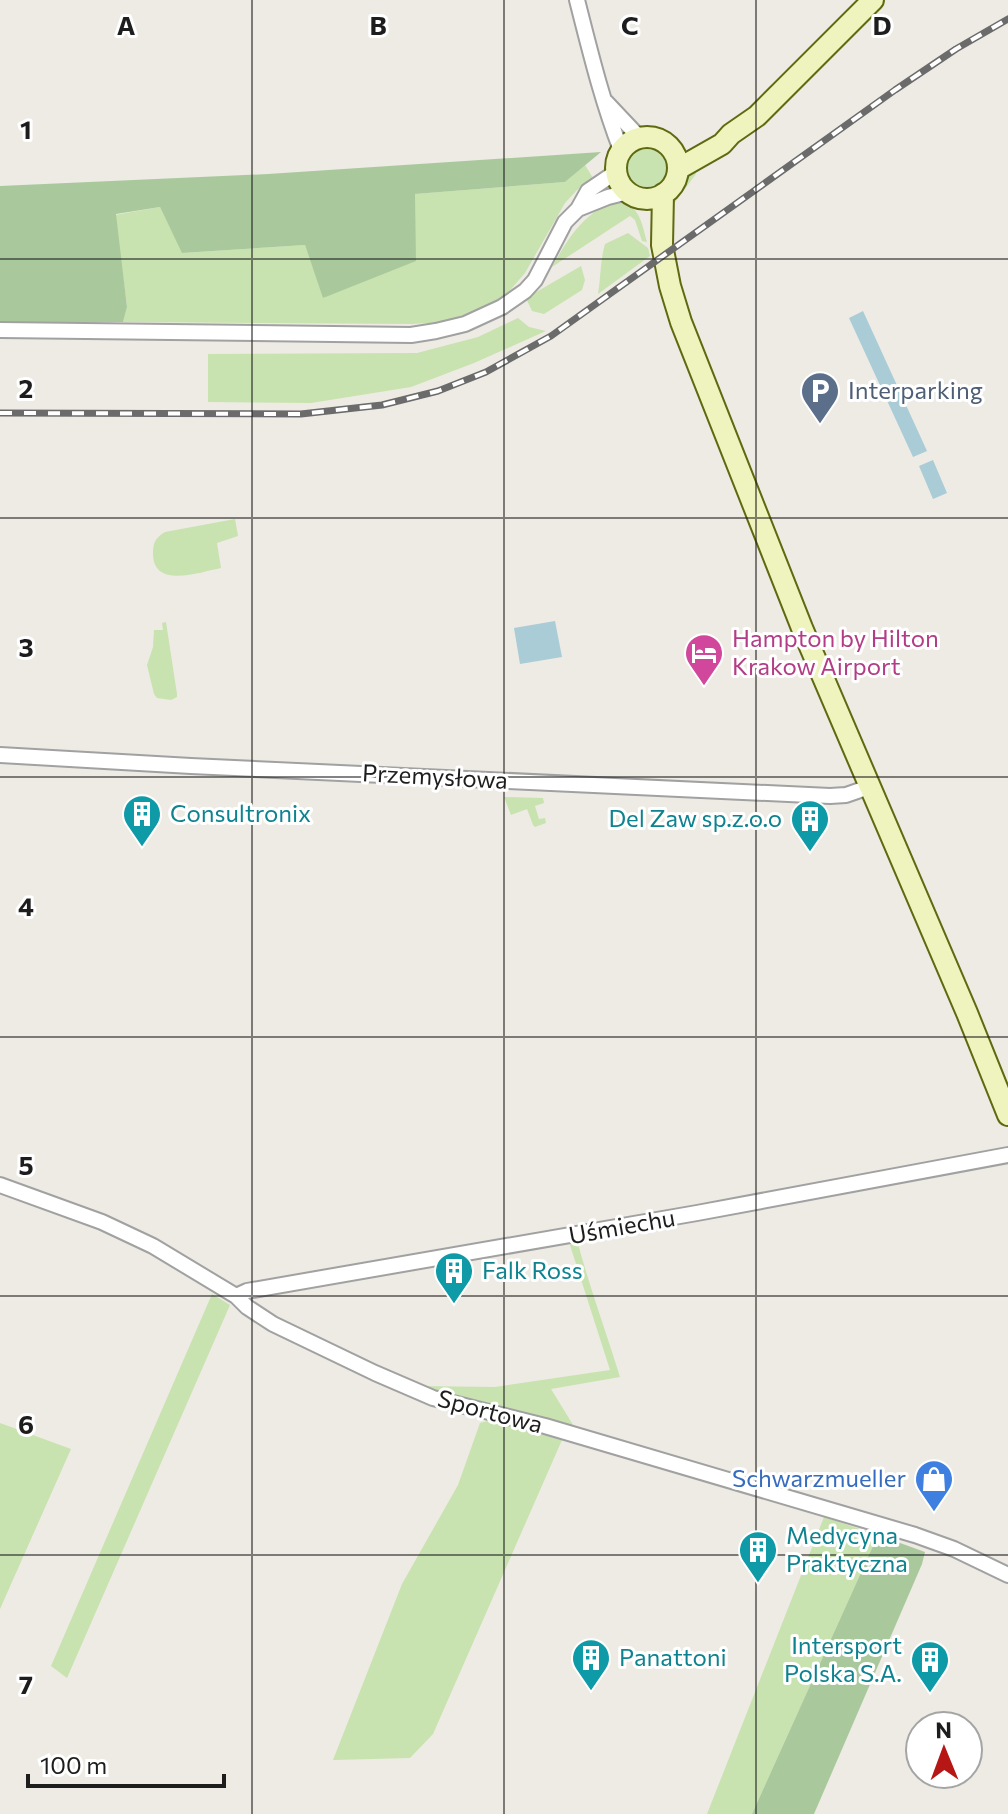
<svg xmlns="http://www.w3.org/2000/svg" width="1008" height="1814" font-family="Commissioner,sans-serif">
  <rect width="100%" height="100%" fill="#edebe4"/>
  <path fill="#c8e3af" d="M627 167a20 20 0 1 1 40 0a20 20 0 1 1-40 0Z
    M 585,165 L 593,178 L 577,190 L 565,203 L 525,273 L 505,296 L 482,308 L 444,322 L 412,324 L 123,322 L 127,306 L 115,215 L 160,207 L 183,253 L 305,245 L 324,298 L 415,194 L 565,182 Z
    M 694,166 L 696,174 L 670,209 L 670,196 L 684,174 Z
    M 623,202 C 641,209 642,225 647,242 L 642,241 L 635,220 L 630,216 L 552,267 C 568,239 587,205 623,202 Z
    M 628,233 L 648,248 L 650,256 L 598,294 C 601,277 600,261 605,244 Z
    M 581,266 L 585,280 L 582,290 L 544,314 L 532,311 L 526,298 Z
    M 518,318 L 529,327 L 546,331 L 474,363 L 411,387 L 311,403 L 208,402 L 208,354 L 417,353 L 478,337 Z
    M 235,519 L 238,536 L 217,543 L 221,568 C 200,572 152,590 153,552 C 153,541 157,537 165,532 Z
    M 166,622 L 177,694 L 177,697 L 171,700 L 157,698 L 154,694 L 147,665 L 153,647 L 154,630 L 163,630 L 162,623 Z
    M 504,797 L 543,798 L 544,803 L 535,806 L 539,819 L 545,818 L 546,823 L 535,827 L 533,825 L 527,809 L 511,815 Z
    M 577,1240 C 589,1286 606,1331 620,1377 L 551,1389 L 575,1428 L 433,1392 L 417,1386 L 495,1387 L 610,1370 L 569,1242 Z
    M 212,1294 L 230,1305 L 67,1678 L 51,1666 Z
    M 491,1420 L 562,1440 L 433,1734 L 410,1758 L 333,1760 L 402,1584 L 458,1485 L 480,1423 Z
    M 0,1423 L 71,1449 L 0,1609 Z
    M 824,1517 L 878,1535 L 752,1814 L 707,1814 Z"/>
  <path fill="#a9c99d" d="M 601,152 L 565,182 L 415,194 L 416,261 L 323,298 L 305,245 L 182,253 L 160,207 L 116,214 L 127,307 L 123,322 L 0,323 L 0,186 L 268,174 Z
    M 878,1535 L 925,1552 L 922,1564 L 814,1814 L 752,1814 Z"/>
  <path fill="#a9ccd7" d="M 863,311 L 927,451 L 913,457 L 849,318 Z
    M 933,460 L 947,493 L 933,499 L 919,466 Z
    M 555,621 L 562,657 L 520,664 L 514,628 Z"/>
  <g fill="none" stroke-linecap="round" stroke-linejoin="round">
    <g stroke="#a1a1a1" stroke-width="18">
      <path id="minor" d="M 577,0 C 590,51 602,101 621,150
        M 606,102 L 639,137
        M 578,209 L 608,197 L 628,192
        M 0,330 L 411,335 L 436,331 L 465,324 L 502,307 L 525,291 L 535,280 L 565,222 L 578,209 L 588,191 L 616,172
        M 0,755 L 191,766 L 830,796 L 846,795 L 869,787
        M 0,1185 L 102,1222 L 153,1246 L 236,1296 L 247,1307 L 273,1324 L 375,1373 L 433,1398 L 545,1426 L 915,1535 L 954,1549 L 1008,1575
        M 236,1296 L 247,1291 L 697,1213 L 1008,1155"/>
    </g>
    <g stroke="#5e6910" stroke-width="24">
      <path id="secondary" d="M616 168a31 31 0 1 1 62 0a31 31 0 1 1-62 0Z
        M 678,169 L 722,144 L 731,134 L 757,116 L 873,0
        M 663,194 L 662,245 L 670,286 L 681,322 L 802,628 L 967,1013 L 1008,1115"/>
    </g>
    <use href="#minor" stroke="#fff" stroke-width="14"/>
    <use href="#secondary" stroke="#eff3bd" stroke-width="20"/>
    <g stroke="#6b6b6b" stroke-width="7">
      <path id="rail" d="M 0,413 L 301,414 L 382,405 L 438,391 L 486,372 L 551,336 L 895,90 L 956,49 L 1008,19"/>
    </g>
    <use href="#rail" stroke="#fff" stroke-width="4" stroke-dasharray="12" stroke-linecap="butt"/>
  </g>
  <path fill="none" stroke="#1d1d1d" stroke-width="2" stroke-opacity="0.55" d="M 252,0 L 252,1814M 504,0 L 504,1814M 756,0 L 756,1814M 0,259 L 1008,259M 0,518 L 1008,518M 0,777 L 1008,777M 0,1037 L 1008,1037M 0,1296 L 1008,1296M 0,1555 L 1008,1555"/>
  <defs>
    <g id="parking-pin" transform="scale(2)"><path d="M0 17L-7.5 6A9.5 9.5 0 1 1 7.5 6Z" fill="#5c6f8a" stroke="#fff"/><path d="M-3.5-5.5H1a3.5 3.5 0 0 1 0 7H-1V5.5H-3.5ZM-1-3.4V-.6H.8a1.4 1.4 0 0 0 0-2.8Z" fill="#fff"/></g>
    <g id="hotel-pin" transform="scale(2)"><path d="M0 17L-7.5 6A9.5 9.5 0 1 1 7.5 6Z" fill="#d1479c" stroke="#fff"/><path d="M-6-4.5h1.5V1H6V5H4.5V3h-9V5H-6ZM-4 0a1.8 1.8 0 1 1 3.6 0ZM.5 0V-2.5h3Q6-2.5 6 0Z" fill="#fff"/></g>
    <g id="building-pin" transform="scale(2)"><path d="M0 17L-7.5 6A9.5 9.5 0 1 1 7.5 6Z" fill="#0f9aa8" stroke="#fff"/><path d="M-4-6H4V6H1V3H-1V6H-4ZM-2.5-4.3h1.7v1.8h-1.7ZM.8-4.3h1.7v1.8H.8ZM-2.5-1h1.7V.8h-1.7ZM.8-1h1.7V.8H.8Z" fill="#fff"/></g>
    <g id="shop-pin" transform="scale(2)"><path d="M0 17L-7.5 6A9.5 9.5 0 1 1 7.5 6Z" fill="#3f7fe0" stroke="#fff"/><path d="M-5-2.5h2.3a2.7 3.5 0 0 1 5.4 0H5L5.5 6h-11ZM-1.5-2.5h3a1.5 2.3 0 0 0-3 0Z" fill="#fff"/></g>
  </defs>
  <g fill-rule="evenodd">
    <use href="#parking-pin" x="820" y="391"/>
    <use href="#hotel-pin" x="704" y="653"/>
    <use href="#building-pin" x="142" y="814"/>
    <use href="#building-pin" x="810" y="819"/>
    <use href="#building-pin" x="454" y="1271"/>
    <use href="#shop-pin" x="934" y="1479"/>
    <use href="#building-pin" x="758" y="1550"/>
    <use href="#building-pin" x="591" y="1658"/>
    <use href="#building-pin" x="930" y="1660"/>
  </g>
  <g text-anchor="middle" stroke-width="6" stroke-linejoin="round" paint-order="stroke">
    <g font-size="24" fill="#4e5e75" stroke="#fff" text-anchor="start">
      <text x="848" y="399">Interparking</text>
    </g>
    <g font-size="24" fill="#b23c85" stroke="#fff" text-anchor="start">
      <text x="732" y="647">Hampton by Hilton<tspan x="732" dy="28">Krakow Airport</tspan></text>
    </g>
    <g font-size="24" fill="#1d1d1d" stroke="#fff">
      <text transform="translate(435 777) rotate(3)" y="8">Przemysłowa</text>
      <text transform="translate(622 1227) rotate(-10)" y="8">Uśmiechu</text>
      <text transform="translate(490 1412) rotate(15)" y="8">Sportowa</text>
    </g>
    <g font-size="24" fill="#0d838f" stroke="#fff" text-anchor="start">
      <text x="170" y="822">Consultronix</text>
      <text x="782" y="827" text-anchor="end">Del Zaw sp.z.o.o</text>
      <text x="482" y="1279">Falk Ross</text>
      <text x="786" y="1544">Medycyna<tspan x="786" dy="28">Praktyczna</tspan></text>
      <text x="902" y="1654" text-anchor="end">Intersport<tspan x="902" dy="28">Polska S.A.</tspan></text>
      <text x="619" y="1666">Panattoni</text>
    </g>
    <g font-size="24" fill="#366cbe" stroke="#fff" text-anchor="end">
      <text x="906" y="1487">Schwarzmueller</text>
    </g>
  </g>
  <g font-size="26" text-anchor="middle" font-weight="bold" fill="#1d1d1d" stroke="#fff" stroke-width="6" stroke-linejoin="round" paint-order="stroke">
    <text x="126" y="35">A</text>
    <text x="378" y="35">B</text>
    <text x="630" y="35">C</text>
    <text x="882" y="35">D</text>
    <text x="26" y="139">1</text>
    <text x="26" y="398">2</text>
    <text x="26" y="657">3</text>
    <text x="26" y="916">4</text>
    <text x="26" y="1175">5</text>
    <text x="26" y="1434">6</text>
    <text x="26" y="1694">7</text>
  </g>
  <g transform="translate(944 1750) rotate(359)"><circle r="38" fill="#ffffff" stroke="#a5a5a5" stroke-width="2"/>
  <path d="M0-6L14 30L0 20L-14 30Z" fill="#b61715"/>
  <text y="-12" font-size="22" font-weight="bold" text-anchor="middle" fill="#1d1d1d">N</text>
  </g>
  <path d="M28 1774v12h196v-12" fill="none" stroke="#1d1d1d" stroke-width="4"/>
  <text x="40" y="1774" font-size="24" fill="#1d1d1d" stroke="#ffffff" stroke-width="6" paint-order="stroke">100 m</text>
</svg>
